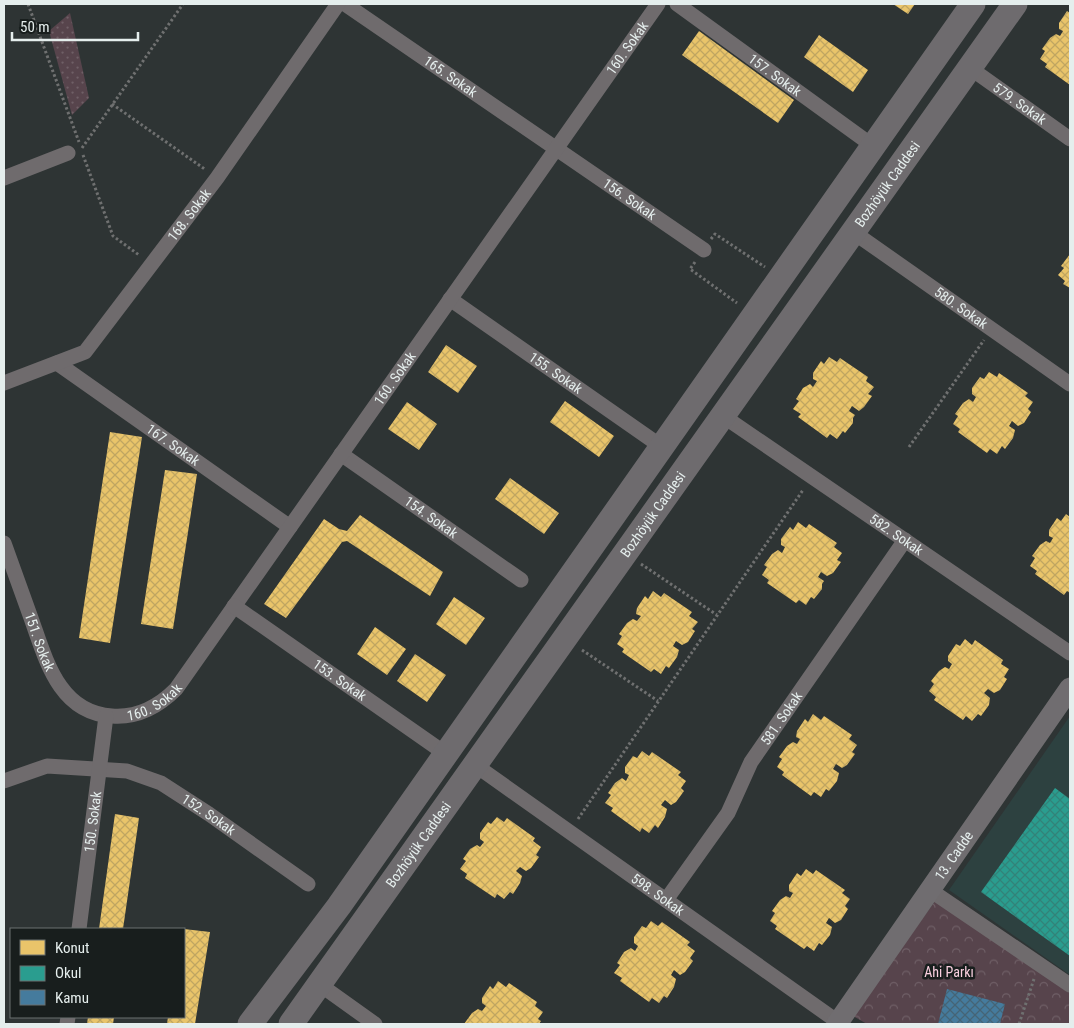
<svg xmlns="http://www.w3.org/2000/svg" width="1074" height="1028" font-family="'Roboto Condensed',sans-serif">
  <defs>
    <pattern id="grass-dots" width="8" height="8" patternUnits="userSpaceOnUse" patternTransform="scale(1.25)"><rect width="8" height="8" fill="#57444c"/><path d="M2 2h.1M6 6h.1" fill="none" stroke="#6f5f66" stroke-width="1.8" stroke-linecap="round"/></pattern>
    <pattern id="park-crowns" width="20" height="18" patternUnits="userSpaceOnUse" patternTransform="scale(1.25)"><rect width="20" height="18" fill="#57444c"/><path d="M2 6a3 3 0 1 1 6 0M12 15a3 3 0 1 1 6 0" fill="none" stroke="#6f5f66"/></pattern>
    <pattern id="homes-cross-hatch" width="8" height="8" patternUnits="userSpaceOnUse" patternTransform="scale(1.25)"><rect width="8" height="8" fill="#e9c46a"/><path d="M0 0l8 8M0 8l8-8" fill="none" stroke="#c0a561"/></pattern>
    <pattern id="schools-cross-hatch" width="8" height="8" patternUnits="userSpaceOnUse" patternTransform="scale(1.25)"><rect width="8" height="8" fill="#2a9d8f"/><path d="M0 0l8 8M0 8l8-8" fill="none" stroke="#328379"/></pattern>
    <pattern id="public-cross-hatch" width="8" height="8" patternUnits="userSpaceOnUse" patternTransform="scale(1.25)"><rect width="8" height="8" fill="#457b9d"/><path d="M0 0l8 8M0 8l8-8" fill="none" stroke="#456476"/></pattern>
  </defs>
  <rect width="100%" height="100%" fill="#2e3434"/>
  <path fill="#2d4140" d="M 1070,716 L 1070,975 L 949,890 Z"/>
  <path fill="url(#grass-dots)" d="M 70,13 L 89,98 L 72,115 L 49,31 Z"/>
  <path fill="url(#park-crowns)" d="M 935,901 L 1070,991 L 1070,1024 L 867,1024 L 853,1016 Z"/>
  <path fill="url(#homes-cross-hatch)" d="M 893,4 L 915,4 L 908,14 Z
    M 1067,11 L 1070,13 L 1070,85 L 1045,67 L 1047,64 L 1040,59 L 1045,51 L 1042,49 L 1050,38 L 1056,34 L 1060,36 L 1063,31 L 1059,29 L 1059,23 Z
    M 699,31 L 794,100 L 778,123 L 682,55 Z
    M 819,35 L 868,70 L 853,92 L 804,57 Z
    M 1070,254 L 1070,288 L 1063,284 L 1065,281 L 1058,275 L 1064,268 L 1061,266 Z
    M 446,345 L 477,366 L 458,393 L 428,372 Z
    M 829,357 L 837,362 L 840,358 L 868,377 L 866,381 L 874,387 L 868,394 L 872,396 L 864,407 L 859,411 L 852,406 L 849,411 L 855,415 L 853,418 L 853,423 L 845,433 L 843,431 L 837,439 L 830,434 L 827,438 L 798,417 L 801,414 L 793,409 L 799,401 L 796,399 L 803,388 L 810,384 L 813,387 L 817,381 L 813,379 L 813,373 L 821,361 L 824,364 Z
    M 989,372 L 997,377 L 999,373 L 1028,393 L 1025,396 L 1033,402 L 1028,409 L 1031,412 L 1024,423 L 1018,426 L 1012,421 L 1009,426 L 1015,430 L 1013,438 L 1005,449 L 1002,446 L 997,454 L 990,449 L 987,453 L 958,432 L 960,429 L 953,424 L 958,416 L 955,414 L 963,403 L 969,399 L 973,402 L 976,397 L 972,394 L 972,388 L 980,377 L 984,379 Z
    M 565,401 L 614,436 L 599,457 L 550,422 Z
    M 407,402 L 437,424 L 419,450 L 388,429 Z
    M 110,432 L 142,437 L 110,643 L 79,638 Z
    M 165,470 L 197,474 L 173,629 L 141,624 Z
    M 510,478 L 559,513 L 544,534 L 495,499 Z
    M 1066,514 L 1070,517 L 1070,593 L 1067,591 L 1064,595 L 1035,574 L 1037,571 L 1030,566 L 1035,558 L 1032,556 L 1040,545 L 1046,541 L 1050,543 L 1053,538 L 1049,536 L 1049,530 L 1057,518 L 1061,521 Z
    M 360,515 L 443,572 L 430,596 L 347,541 L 342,542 L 286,618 L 264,604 L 324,519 L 339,529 L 347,531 Z
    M 798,522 L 806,528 L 809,524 L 837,543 L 834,547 L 842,553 L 837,560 L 841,562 L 833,573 L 827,576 L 821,572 L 818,577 L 824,581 L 822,584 L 822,589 L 814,599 L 811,597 L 806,605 L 799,600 L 796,603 L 767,583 L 769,580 L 762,575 L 767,567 L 764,565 L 772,554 L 778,550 L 782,553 L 785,547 L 781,545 L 781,539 L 790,527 L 793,530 Z
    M 653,591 L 661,597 L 664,593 L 692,612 L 689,616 L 698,622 L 692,629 L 695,631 L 688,642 L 682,645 L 676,641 L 673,646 L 679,650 L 677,657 L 669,668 L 666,666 L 661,674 L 654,669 L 651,672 L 622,652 L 624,649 L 617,644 L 622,636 L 619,634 L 627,623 L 633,619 L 637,621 L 641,616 L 636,614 L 637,608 L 645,596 L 648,599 Z
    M 454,597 L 485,618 L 466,645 L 436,624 Z
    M 375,627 L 406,649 L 387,675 L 357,654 Z
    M 965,639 L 972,645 L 975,640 L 1003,660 L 1001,664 L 1009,669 L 1004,677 L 1007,679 L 1000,690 L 994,693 L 988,689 L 984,693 L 990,698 L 989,705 L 981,716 L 978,714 L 972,721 L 966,716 L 963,720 L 934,700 L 936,697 L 929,691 L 934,684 L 931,681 L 939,671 L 945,667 L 949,669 L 952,664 L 948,661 L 948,656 L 956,644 L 960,646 Z
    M 415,654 L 446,675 L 427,702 L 397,681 Z
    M 813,714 L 821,720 L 824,716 L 852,735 L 849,739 L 857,745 L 852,752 L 855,754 L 847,765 L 842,768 L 836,764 L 833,769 L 839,773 L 837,781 L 829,791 L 826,789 L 821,797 L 814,792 L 811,796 L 782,775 L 784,772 L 777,767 L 782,759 L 779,757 L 787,746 L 793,742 L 797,744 L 800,739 L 796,737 L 797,731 L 805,719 L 808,722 Z
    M 642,751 L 649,756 L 652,752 L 681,772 L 678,775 L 686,781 L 681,788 L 684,791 L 676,802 L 671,805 L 665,800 L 661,805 L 667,809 L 665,817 L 658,828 L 655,825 L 649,833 L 642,828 L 640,832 L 611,811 L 613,808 L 605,803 L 611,795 L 608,793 L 615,783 L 622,778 L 626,781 L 629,775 L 625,773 L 625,767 L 633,756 L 637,758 Z
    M 115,814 L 139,818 L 123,929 L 99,929 Z
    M 497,817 L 504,822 L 507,818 L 535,838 L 533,841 L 541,847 L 536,855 L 539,857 L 531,868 L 526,871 L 520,867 L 516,871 L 522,876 L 520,883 L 513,894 L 510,892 L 504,899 L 497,894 L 495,898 L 465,878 L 467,874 L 460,869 L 466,861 L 463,859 L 470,849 L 477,845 L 480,847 L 484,842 L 480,839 L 480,833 L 488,822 L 491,824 Z
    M 806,869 L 813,874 L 816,870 L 845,890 L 842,893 L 850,899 L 845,906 L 848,909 L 841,920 L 835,923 L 829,918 L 826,923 L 832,927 L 830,935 L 822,945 L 819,943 L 814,951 L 807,946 L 804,949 L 775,929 L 777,926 L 770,921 L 775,913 L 772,911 L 780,900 L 786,896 L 790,898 L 793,893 L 789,891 L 789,885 L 797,873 L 801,876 Z
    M 651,921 L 658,926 L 662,922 L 690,942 L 687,945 L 695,951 L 690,958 L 693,961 L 685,972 L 680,975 L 674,970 L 671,975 L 676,979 L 674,987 L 667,998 L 664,996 L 659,1003 L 652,998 L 649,1002 L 620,981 L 622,978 L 614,973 L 620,965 L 617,963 L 624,952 L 631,948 L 635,951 L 638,946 L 634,943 L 634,937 L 642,926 L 646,928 Z
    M 184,929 L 210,932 L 195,1024 L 167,1024 L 168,1017 L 184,1017 Z
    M 498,981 L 506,987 L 509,983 L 537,1002 L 535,1006 L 543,1012 L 538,1019 L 541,1021 L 539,1024 L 464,1024 L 472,1013 L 478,1009 L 482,1011 L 486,1006 L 482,1003 L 482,998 L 490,986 L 493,989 Z
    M 88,1017 L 114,1017 L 113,1024 L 87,1024 Z"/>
  <path fill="url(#schools-cross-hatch)" d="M 1055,788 L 1070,799 L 1070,956 L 981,892 Z"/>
  <path fill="url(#public-cross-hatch)" d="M 947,989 L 1005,1004 L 1000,1024 L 938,1024 Z"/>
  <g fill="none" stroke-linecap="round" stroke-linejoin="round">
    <path stroke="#6f7070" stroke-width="3" stroke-dasharray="2.5 2.5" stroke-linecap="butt" d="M 28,4 L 79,142
      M 112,104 L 206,170
      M 82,148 L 183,4
      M 83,155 L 113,236 L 139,255
      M 711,239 L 715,234 L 765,267
      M 695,262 L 690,269 L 737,303
      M 909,447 L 984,340
      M 641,564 L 717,615
      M 582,650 L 658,701
      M 578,819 L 803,490
      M 1019,1024 L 1034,979"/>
    <g stroke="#6f6b6d" stroke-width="15">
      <path id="s1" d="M 345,4 L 704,250"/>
      <path id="s2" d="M 677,4 L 873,146"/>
      <path id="s3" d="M 970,68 L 1070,139"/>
      <path d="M 4,178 L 68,153"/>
      <path id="s4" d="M 853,232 L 1070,384"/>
      <path id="s5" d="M 450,299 L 662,447"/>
      <path id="s6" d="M 57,363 L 290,527"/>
      <path id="s7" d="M 4,383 L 85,352 L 217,178 L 338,4"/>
      <path id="s8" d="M 723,416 L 1070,653"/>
      <path id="s9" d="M 341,454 L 521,580"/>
      <path id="s10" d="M 4,543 C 13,568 22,593 31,618 C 46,660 59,713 112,716 C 138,718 158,707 176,689 L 658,4"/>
      <path id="s11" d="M 234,606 L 446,754"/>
      <path id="s12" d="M 475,765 L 841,1024"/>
      <path id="s13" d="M 4,781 L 47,766 L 127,771 L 161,783 L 209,814 L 308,884"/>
      <path d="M 930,890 L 1070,985"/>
      <path id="s14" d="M 666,900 L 728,813 L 751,762 L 905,540"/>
      <path id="s15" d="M 79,929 L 106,716"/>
      <path d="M 319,984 L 375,1024"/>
      <path d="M 67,1024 L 68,1017"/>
    </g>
    <path stroke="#706d70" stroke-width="21" id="s16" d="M 837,1024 L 1070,688"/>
    <g stroke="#6e6b6e" stroke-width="25">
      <path d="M 250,1024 L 339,906 L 973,4"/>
      <path id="s17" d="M 291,1024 L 1015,4"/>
    </g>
  </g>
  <g text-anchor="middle" stroke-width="5" stroke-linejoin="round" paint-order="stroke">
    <g font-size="14" fill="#e5eeed" stroke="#181e1d">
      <text dy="5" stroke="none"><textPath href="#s10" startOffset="1072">160. Sokak</textPath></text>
      <text dy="5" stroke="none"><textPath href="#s2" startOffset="121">157. Sokak</textPath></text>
      <text dy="5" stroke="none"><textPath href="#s1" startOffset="128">165. Sokak</textPath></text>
      <text dy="5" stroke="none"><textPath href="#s3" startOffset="61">579. Sokak</textPath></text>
      <text dy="5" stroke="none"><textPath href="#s17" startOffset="1030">Bozhöyük Caddesi</textPath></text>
      <text dy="5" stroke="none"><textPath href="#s1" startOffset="345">156. Sokak</textPath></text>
      <text dy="5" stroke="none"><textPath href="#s7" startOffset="259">168. Sokak</textPath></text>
      <text dy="5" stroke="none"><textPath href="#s4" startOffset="132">580. Sokak</textPath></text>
      <text dy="5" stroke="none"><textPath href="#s5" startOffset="129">155. Sokak</textPath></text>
      <text dy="5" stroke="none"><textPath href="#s10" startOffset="668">160. Sokak</textPath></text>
      <text dy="5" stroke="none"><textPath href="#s6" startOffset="142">167. Sokak</textPath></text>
      <text dy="5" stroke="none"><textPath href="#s17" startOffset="625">Bozhöyük Caddesi</textPath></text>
      <text dy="5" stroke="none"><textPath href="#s9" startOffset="110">154. Sokak</textPath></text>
      <text dy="5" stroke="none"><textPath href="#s8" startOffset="210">582. Sokak</textPath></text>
      <text dy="5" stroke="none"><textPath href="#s10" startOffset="105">151. Sokak</textPath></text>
      <text dy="5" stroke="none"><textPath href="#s11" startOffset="129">153. Sokak</textPath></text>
      <text dy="5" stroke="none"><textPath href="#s10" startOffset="262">160. Sokak</textPath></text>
      <text dy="5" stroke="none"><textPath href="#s14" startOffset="216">581. Sokak</textPath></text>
      <text dy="5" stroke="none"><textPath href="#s13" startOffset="219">152. Sokak</textPath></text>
      <text dy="5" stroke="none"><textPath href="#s15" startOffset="108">150. Sokak</textPath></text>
      <text dy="5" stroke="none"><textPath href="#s17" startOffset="220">Bozhöyük Caddesi</textPath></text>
      <text dy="5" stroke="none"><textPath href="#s16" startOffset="205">13. Cadde</textPath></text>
      <text dy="5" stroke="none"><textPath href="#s12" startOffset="224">598. Sokak</textPath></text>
    </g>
    <g font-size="14" fill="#f9cfdf" stroke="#181e1d">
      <text x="949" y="977">Ahi Parkı</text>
    </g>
  </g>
  <rect width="1074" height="1028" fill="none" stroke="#e5eeed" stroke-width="10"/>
  <rect x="10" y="928" width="175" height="90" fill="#181e1d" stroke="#6a7170"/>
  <rect x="20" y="940" width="25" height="15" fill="#e9c46a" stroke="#6a7170"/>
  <text x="55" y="953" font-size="15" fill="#e5eeed">Konut</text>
  <rect x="20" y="966" width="25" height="15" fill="#2a9d8f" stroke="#6a7170"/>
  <text x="55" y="978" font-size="15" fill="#e5eeed">Okul</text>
  <rect x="20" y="990" width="25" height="15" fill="#457b9d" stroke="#6a7170"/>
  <text x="55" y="1003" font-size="15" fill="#e5eeed">Kamu</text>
  <path d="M12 32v8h126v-8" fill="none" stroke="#e5eeed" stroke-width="2.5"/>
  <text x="20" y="32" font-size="15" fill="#e5eeed" stroke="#181e1d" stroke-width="4" paint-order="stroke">50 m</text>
</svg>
